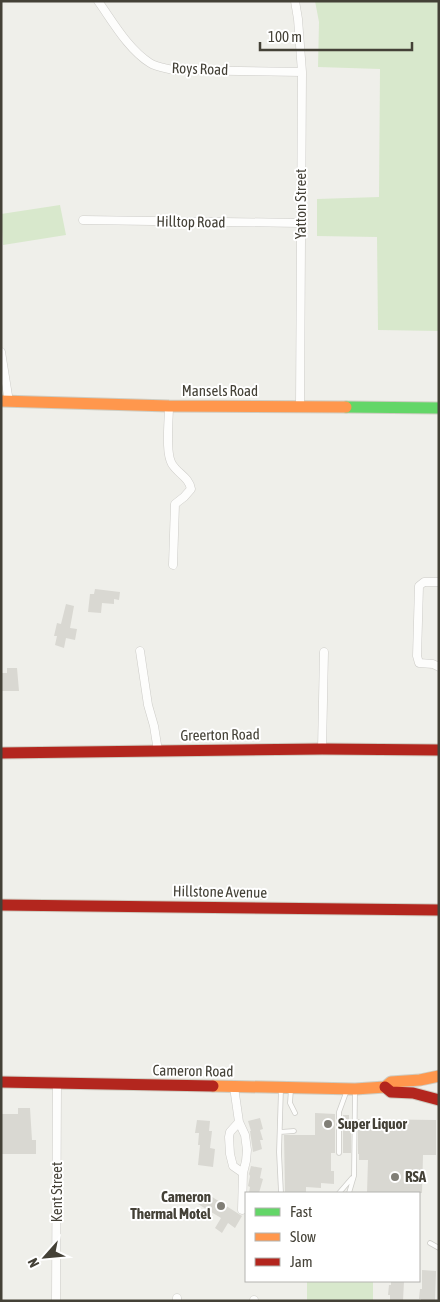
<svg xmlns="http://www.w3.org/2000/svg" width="440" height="1302" font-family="'Asap Condensed',sans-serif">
  <rect width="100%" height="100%" fill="#efefea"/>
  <path fill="#d8e8cc" d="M 315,1 L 439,1 L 439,331 L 378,330 L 377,237 L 317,236 L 317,199 L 379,197 L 380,69 L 318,67 L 319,22 Z
    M 60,205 L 66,235 L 3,245 L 1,214 Z
    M 307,1281 L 373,1281 L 373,1301 L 307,1301 Z"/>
  <path fill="#d9d8d2" d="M 95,589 L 120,592 L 119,600 L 114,599 L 114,604 L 102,603 L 101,613 L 88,612 L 90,594 L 94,594 Z
    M 66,604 L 74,606 L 70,628 L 77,629 L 75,640 L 66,638 L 64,648 L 55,645 L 57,636 L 54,636 L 57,623 L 61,624 Z
    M 7,668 L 17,668 L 19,691 L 1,691 L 1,673 L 7,673 Z
    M 18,1108 L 30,1108 L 32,1140 L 36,1140 L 36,1154 L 1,1154 L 1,1114 L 18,1114 Z
    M 315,1113 L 335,1114 L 335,1153 L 331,1153 L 331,1171 L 334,1171 L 334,1184 L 321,1183 L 321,1188 L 306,1187 L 306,1193 L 285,1193 L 284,1135 L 315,1135 Z
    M 343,1115 L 349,1115 L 349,1119 L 351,1119 L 351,1153 L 343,1153 Z
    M 260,1118 L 263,1129 L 260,1130 L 263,1140 L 260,1140 L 262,1149 L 253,1152 L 250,1131 L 251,1131 L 248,1121 Z
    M 358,1119 L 436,1120 L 436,1155 L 423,1155 L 422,1193 L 367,1193 L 368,1160 L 359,1160 L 359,1154 L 358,1154 Z
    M 197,1120 L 210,1121 L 209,1131 L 212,1131 L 210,1148 L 215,1149 L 213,1167 L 198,1165 L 200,1145 L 198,1145 L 199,1133 L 195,1133 Z
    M 251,1166 L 262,1168 L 260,1178 L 263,1179 L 259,1193 L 249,1193 L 250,1187 L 248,1186 L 250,1176 L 249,1174 Z
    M 206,1193 L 242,1216 L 235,1228 L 228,1223 L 222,1233 L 215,1228 L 221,1218 L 198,1204 Z
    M 422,1270 L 436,1271 L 435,1301 L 421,1301 L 421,1299 L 419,1299 L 420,1289 L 422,1289 Z
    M 391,1281 L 404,1281 L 403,1301 L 390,1301 L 390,1295 L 388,1295 L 389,1285 L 391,1285 Z"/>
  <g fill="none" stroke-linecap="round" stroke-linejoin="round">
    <g stroke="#cdccc8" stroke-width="5.5">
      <path id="lane" d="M 281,1088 L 279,1152 L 281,1193
        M 291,1089 L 290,1103 L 295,1113
        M 280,1132 L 294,1131
        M 339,1153 L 339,1112 L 347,1090
        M 339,1193 L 352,1178
        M 349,1193 L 354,1176 L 355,1091
        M 430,1243 L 439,1248"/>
    </g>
    <g stroke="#cdccc8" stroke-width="9">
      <path id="street" d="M 98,1 C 113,22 128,49 150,63 C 156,67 165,68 173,70 L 302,72
        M 295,1 L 298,19 L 302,72 L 300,407
        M 83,220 L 300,223
        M 1,352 L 9,402
        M 169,406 C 169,421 165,453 172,464 C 178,474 189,477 191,489 L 184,497 L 175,504 L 173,565
        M 439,582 L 424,582 L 419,586 L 417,656 L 419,663 L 433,664 L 439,667
        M 140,651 L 148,705 L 154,726 L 158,751
        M 322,749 L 324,652
        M 234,1087 L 239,1122 L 245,1135 L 247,1150 L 246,1161 L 243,1173 L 233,1166 L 230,1154 L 229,1137 L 230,1132 L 239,1122
        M 242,1210 L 243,1173
        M 177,1298 L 177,1301
        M 254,1300 L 254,1301
        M 56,1301 L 57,1084"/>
    </g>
    <g stroke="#ceccc1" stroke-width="13">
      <path id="fast" d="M 346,407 L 439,408"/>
    </g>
    <g stroke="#ceccc1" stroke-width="13">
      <path id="slow" d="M 1,401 L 169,406 L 346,407
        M 213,1086 L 355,1089 L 385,1087 L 391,1082 L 420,1080 L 439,1076"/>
    </g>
    <g stroke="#ceccc1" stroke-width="13">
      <path id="jam" d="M 1,753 L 322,749 L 439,750
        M 1,905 L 439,910
        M 1,1082 L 213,1086
        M 385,1087 L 391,1092 L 413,1093 L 439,1100"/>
    </g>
    <use href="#lane" stroke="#fdfdfc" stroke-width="4"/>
    <use href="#street" stroke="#fdfdfc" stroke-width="8"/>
    <use href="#fast" stroke="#63d668" stroke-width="11"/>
    <use href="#slow" stroke="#ff974d" stroke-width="11"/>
    <use href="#jam" stroke="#b3261e" stroke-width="11"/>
  </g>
  <g fill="#807e76" stroke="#fff" stroke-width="2">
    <circle cx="328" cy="1124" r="5"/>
    <circle cx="395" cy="1177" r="5"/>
    <circle cx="221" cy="1206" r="5"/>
  </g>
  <g text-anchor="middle" stroke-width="4" stroke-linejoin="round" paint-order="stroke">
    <g font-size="15" fill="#444137" stroke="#fff">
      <text transform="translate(200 69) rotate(2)" y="5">Roys Road</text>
      <text transform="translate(301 204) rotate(-90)" y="5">Yatton Street</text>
      <text transform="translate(191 222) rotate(1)" y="5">Hilltop Road</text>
      <text x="220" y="396">Mansels Road</text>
      <text transform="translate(220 735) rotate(-1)" y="5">Greerton Road</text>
      <text transform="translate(220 892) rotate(1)" y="5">Hillstone Avenue</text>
      <text transform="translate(193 1071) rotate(1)" y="5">Cameron Road</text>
      <text transform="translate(57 1192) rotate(-90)" y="5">Kent Street</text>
    </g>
    <g font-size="15" font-weight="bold" fill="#444137" stroke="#fff" text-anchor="start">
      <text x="338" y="1129">Super Liquor</text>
      <text x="405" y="1182">RSA</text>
      <text x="211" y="1202" text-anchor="end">Cameron<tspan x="211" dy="17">Thermal Motel</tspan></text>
    </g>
  </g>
  <rect width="440" height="1302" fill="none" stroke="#444137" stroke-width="5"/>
  <rect x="245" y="1192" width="175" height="90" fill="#ffffff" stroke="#b4b3af"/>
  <rect x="255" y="1208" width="25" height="8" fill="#63d668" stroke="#b4b3af"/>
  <text x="290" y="1217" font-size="15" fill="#444137">Fast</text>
  <rect x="255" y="1233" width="25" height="8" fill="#ff974d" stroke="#b4b3af"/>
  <text x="290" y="1242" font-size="15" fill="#444137">Slow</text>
  <rect x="255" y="1258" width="25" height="8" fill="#b3261e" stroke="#b4b3af"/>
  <text x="290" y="1267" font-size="15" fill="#444137">Jam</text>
  <g transform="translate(45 1257) rotate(243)" stroke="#ffffff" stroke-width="4" paint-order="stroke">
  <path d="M0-4L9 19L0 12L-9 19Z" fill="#444137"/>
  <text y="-8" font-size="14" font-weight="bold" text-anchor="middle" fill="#444137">N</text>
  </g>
  <path d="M260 42v8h152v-8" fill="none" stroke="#444137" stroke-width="2.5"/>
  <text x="268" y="42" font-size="15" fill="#444137" stroke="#ffffff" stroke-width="4" paint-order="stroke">100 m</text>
</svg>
